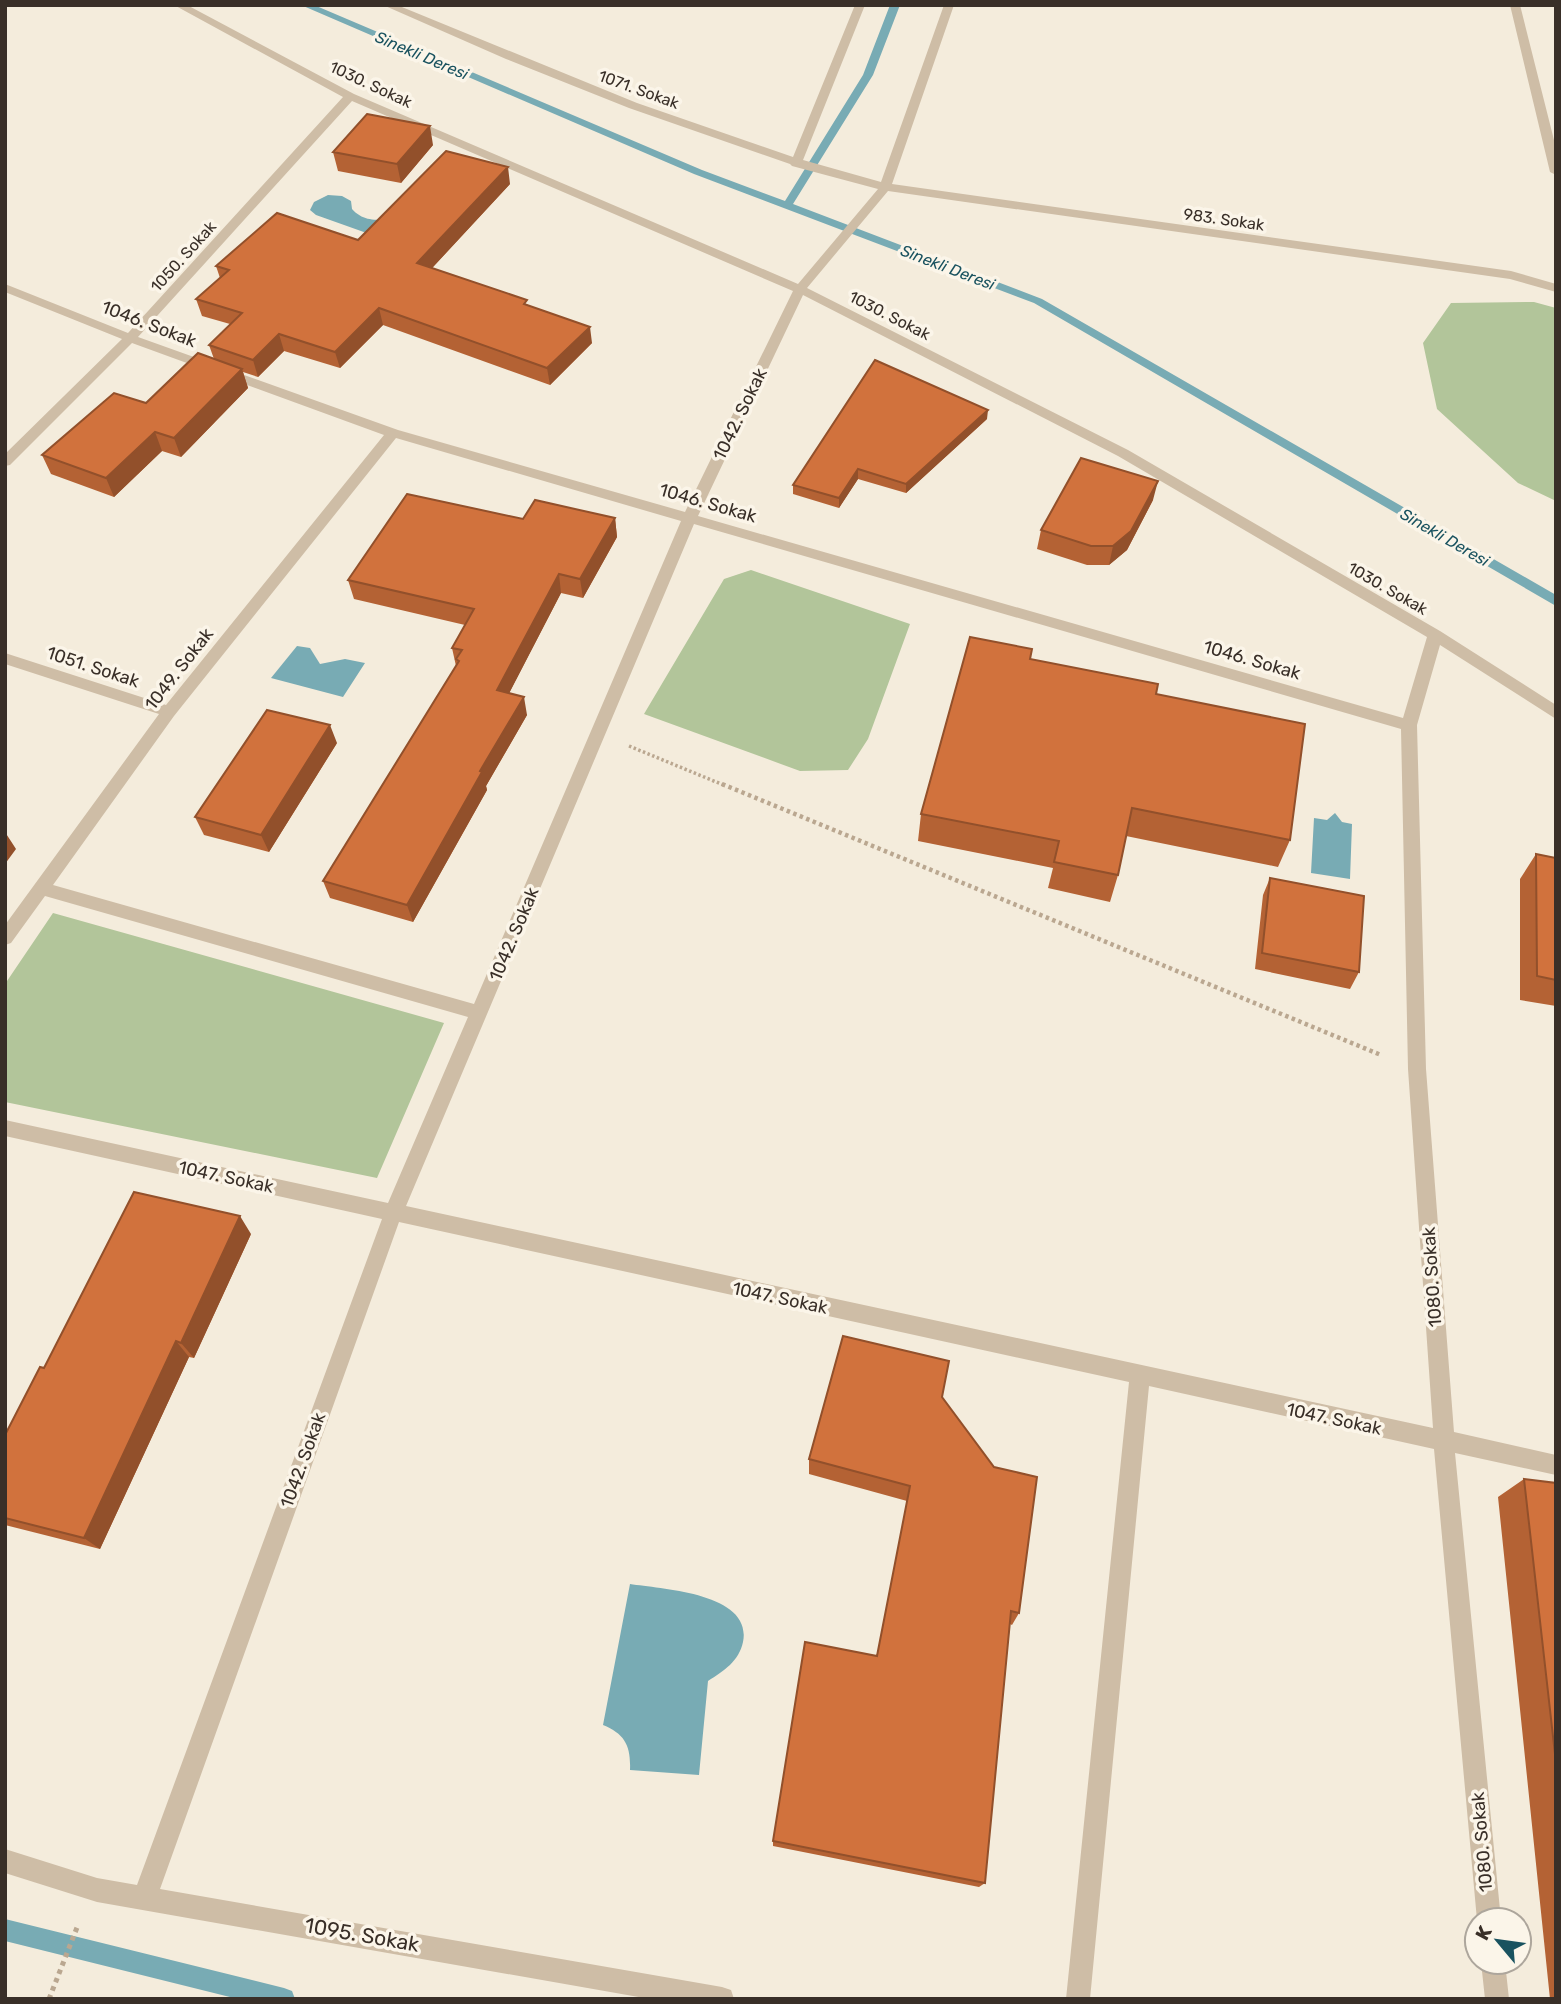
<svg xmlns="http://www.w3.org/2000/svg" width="1561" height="2004" font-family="Rubik,sans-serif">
  <rect width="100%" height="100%" fill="#f4ecdc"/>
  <path fill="#b2c59a" d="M 1534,302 L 1556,308 L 1556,501 L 1518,483 L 1437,409 L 1423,343 L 1451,303 Z
    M 751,570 L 910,624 L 868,739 L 848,770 L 800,771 L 644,714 L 724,579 Z
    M 53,913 L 444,1023 L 377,1178 L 5,1102 L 5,984 Z"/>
  <path fill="#78abb4" d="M 328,195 L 342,196 L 351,201 L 352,209 C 362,220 372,220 387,220 L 375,236 L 316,215 L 310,210 L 314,202 Z
    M 297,646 L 310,648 L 320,664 L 345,659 L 365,663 L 343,697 L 271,678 Z
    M 1335,813 L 1342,822 L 1352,824 L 1350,879 L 1311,873 L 1314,818 L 1327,820 Z
    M 630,1584 C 662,1589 753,1593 743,1642 C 739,1661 724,1671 708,1681 L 699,1775 L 630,1770 C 631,1746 625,1734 603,1725 Z"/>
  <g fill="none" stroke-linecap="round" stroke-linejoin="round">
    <path fill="#78abb4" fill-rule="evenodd" d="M 301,5 L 314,5 L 702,170 L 785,201 L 863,75 L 890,5 L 900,5 L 873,75 L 793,204 L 1042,299 L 1556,595 L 1556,606 L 1034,303 L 694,174 Z
      M 5,1919 L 284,1988 L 292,1991 L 295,1999 L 238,1999 L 5,1941 Z"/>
    <path stroke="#baa790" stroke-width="3.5" stroke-dasharray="2.5 2.5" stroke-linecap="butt" d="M 629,746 L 726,786"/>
    <path stroke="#baa790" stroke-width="4.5" stroke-dasharray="3.5 3.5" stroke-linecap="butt" d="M 722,784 L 1381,1055"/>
    <path stroke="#baa790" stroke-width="5" stroke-dasharray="4.5 4.5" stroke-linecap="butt" d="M 49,1999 L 78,1925"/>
    <path fill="#cebda6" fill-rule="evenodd" d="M 174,5 L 187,5 L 354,94 L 798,284 L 878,189 L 792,166 L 790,164 L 629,108 L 506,59 L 383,5 L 397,5 L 637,103 L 793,157 L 855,5 L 865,5 L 803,160 L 881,182 L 944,5 L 954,5 L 892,184 L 1511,271 L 1556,284 L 1556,292 L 1510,279 L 888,191 L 807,288 L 1128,450 L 1440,631 L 1556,705 L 1556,719 L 1440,645 L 1417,725 L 1426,1069 L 1454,1432 L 1556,1455 L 1556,1475 L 1455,1453 L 1501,1920 L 1477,1920 L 1434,1449 L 1149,1386 L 1090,1999 L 1066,1999 L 1129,1382 L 399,1222 L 160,1889 L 722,1987 L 731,1990 L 734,1999 L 650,1999 L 97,1902 L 5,1873 L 5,1849 L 97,1878 L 137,1885 L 382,1219 L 5,1136 L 5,1120 L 388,1203 L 468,1017 L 45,896 L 11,943 L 5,945 L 5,925 L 159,714 L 5,664 L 5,653 L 166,705 L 384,435 L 132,343 L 10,465 L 5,466 L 5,454 L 122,339 L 5,292 L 5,284 L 128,333 L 343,97 ZM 352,101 L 793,291 L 685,512 L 398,430 L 138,337 ZM 803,295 L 1118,456 L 1427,637 L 1403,718 L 698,516 ZM 396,438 L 681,521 L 474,1004 L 53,885 L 174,716 ZM 694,524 L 1401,729 L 1408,1069 L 1433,1428 L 406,1206 Z
      M 1510,5 L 1520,5 L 1556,148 L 1556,175 L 1550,172 Z
      M 1481,1962 L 1505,1962 L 1509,1999 L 1485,1999 Z"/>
  </g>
  <path fill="#b46234" d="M 433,145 L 401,183 L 338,171 L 333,152 Z
    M 510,184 L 432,268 L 528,305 L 592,343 L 550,385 L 383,325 L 340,368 L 284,351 L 258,377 L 243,372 L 248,388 L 181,457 L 162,451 L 114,497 L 51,474 L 42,455 L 146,403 L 214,359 L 209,345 L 230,324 L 202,316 L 196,299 L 220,278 L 216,266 L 358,240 Z
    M 987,419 L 906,493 L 858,479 L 839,508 L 793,494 L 793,485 Z
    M 1153,500 L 1127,550 L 1109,565 L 1087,565 L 1037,549 L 1041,530 Z
    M 615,518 L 617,537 L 583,598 L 561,593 L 509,693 L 527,715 L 486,786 L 487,790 L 413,922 L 330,898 L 323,881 L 456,666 L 452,648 L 465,625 L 354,599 L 348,580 L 523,519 Z
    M 1031,659 L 1156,694 L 1290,840 L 1278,867 L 1126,836 L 1118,875 L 1110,902 L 1048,888 L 1053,868 L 918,841 L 921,814 Z
    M 337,743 L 269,852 L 204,835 L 195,817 Z
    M 1536,854 L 1556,858 L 1556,1006 L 1520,1000 L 1520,879 Z
    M 1270,878 L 1359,972 L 1350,989 L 1255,969 L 1263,895 Z
    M 251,1234 L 194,1358 L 189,1357 L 100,1549 L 5,1525 L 5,1435 Z
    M 942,1397 L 1019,1613 L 1012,1625 L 1010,1624 L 985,1883 L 979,1887 L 773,1846 L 773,1841 L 877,1655 L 907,1501 L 809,1474 L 809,1459 Z
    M 1524,1479 L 1556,1483 L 1556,1999 L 1550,1999 L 1498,1497 Z"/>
  <path fill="#92502b" d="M 430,126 L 433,145 L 401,183 L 397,164 Z
    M 508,167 L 510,184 L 421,280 L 417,263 Z
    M 379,308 L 383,325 L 340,368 L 335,352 Z
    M 590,327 L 592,343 L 550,385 L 547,368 Z
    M 279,334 L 284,351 L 258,377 L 253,360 Z
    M 242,369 L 248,388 L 181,457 L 174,438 Z
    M 988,410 L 987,419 L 906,493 L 906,484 Z
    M 155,432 L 162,451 L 114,497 L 106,478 Z
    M 858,469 L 858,479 L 839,508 L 839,498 Z
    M 1158,481 L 1153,500 L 1127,550 L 1109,565 L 1113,546 Z
    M 615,518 L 617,537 L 583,598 L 580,579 Z
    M 559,574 L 561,593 L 501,709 L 497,690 Z
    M 524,697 L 527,715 L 486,786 L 487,790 L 413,922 L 407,905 L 480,771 Z
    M 330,725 L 337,743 L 269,852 L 261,835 Z
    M 5,832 L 16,849 L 5,864 Z
    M 240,1216 L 251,1234 L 194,1358 L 181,1343 Z
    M 176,1341 L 189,1357 L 100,1549 L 84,1538 Z"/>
  <path fill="#d1723d" stroke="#92502b" stroke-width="2" d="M 367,114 L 430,126 L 397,164 L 333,152 Z
    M 446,151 L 508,167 L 417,263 L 527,300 L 524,304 L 590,327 L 547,368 L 379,308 L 335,352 L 279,334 L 253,360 L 209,345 L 242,313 L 196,299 L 229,270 L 216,266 L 277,213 L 358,240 Z
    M 198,353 L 242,369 L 174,438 L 155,432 L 106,478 L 42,455 L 114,393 L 146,403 Z
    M 875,360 L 988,410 L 906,484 L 858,469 L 839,498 L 793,485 Z
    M 1081,458 L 1158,481 L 1131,531 L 1113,546 L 1091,546 L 1041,530 Z
    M 407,494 L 523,519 L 535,500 L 615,518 L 580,579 L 559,574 L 497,690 L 524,697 L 480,771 L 482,772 L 407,905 L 323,881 L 459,661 L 456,659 L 462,650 L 452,648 L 474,609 L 348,580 Z
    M 970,637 L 1032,649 L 1030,659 L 1158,684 L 1156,694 L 1305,724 L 1290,840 L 1132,808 L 1118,875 L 1054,862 L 1059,841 L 921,814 Z
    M 267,710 L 330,725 L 261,835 L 195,817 Z
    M 1536,854 L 1556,858 L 1556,980 L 1537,976 Z
    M 1270,878 L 1364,896 L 1359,972 L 1262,953 Z
    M 134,1192 L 240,1216 L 181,1343 L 176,1341 L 84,1538 L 5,1518 L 5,1435 L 40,1367 L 44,1368 Z
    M 843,1336 L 949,1361 L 942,1397 L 994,1467 L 1037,1477 L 1019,1613 L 1011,1611 L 985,1883 L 773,1841 L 805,1642 L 877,1656 L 910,1486 L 809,1459 Z
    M 1524,1479 L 1556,1483 L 1556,1763 Z"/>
  <g text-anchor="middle" stroke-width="7" stroke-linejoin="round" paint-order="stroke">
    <g font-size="16" font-style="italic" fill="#19525f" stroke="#fbf5e9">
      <text transform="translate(422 55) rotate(23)" y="6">Sinekli Deresi</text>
      <text transform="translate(948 267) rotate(21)" y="6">Sinekli Deresi</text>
      <text transform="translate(1445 537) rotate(30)" y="6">Sinekli Deresi</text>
    </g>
    <g font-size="16" fill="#392f28" stroke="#fbf5e9">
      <text transform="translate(371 84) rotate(25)" y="6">1030. Sokak</text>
      <text transform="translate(639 89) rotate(20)" y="6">1071. Sokak</text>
      <text transform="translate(1224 219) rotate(8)" y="6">983. Sokak</text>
      <text transform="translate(183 256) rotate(-48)" y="6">1050. Sokak</text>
      <text transform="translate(890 315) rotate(27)" y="6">1030. Sokak</text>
      <text transform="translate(1388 588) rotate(30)" y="6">1030. Sokak</text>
    </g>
    <g font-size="18" fill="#392f28" stroke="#fbf5e9">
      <text transform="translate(149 324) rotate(21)" y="6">1046. Sokak</text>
      <text transform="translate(740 414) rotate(-64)" y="6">1042. Sokak</text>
      <text transform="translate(708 503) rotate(16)" y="6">1046. Sokak</text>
      <text transform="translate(1252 660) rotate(16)" y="6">1046. Sokak</text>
      <text transform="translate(93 667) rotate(18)" y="6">1051. Sokak</text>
      <text transform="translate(179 669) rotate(-52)" y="6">1049. Sokak</text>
      <text transform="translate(514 934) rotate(-67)" y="6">1042. Sokak</text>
      <text transform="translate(226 1177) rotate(12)" y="6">1047. Sokak</text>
      <text transform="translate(1432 1277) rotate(-94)" y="6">1080. Sokak</text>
      <text transform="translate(780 1298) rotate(12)" y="6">1047. Sokak</text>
      <text transform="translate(1334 1419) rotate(12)" y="6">1047. Sokak</text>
      <text transform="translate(303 1460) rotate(-70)" y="6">1042. Sokak</text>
      <text transform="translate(1482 1842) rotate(-95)" y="6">1080. Sokak</text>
    </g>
    <g font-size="21" fill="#392f28" stroke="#fbf5e9">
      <text transform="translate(362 1935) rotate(10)" y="7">1095. Sokak</text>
    </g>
  </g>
  <rect width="1561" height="2004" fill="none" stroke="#392f28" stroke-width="14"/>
  <g transform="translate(1498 1941) rotate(299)"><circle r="33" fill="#fbf5e9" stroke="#ada69c" stroke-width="2"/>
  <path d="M0-5L12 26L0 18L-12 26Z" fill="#19525f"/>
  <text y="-10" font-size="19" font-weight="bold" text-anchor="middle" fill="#392f28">K</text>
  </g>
</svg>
